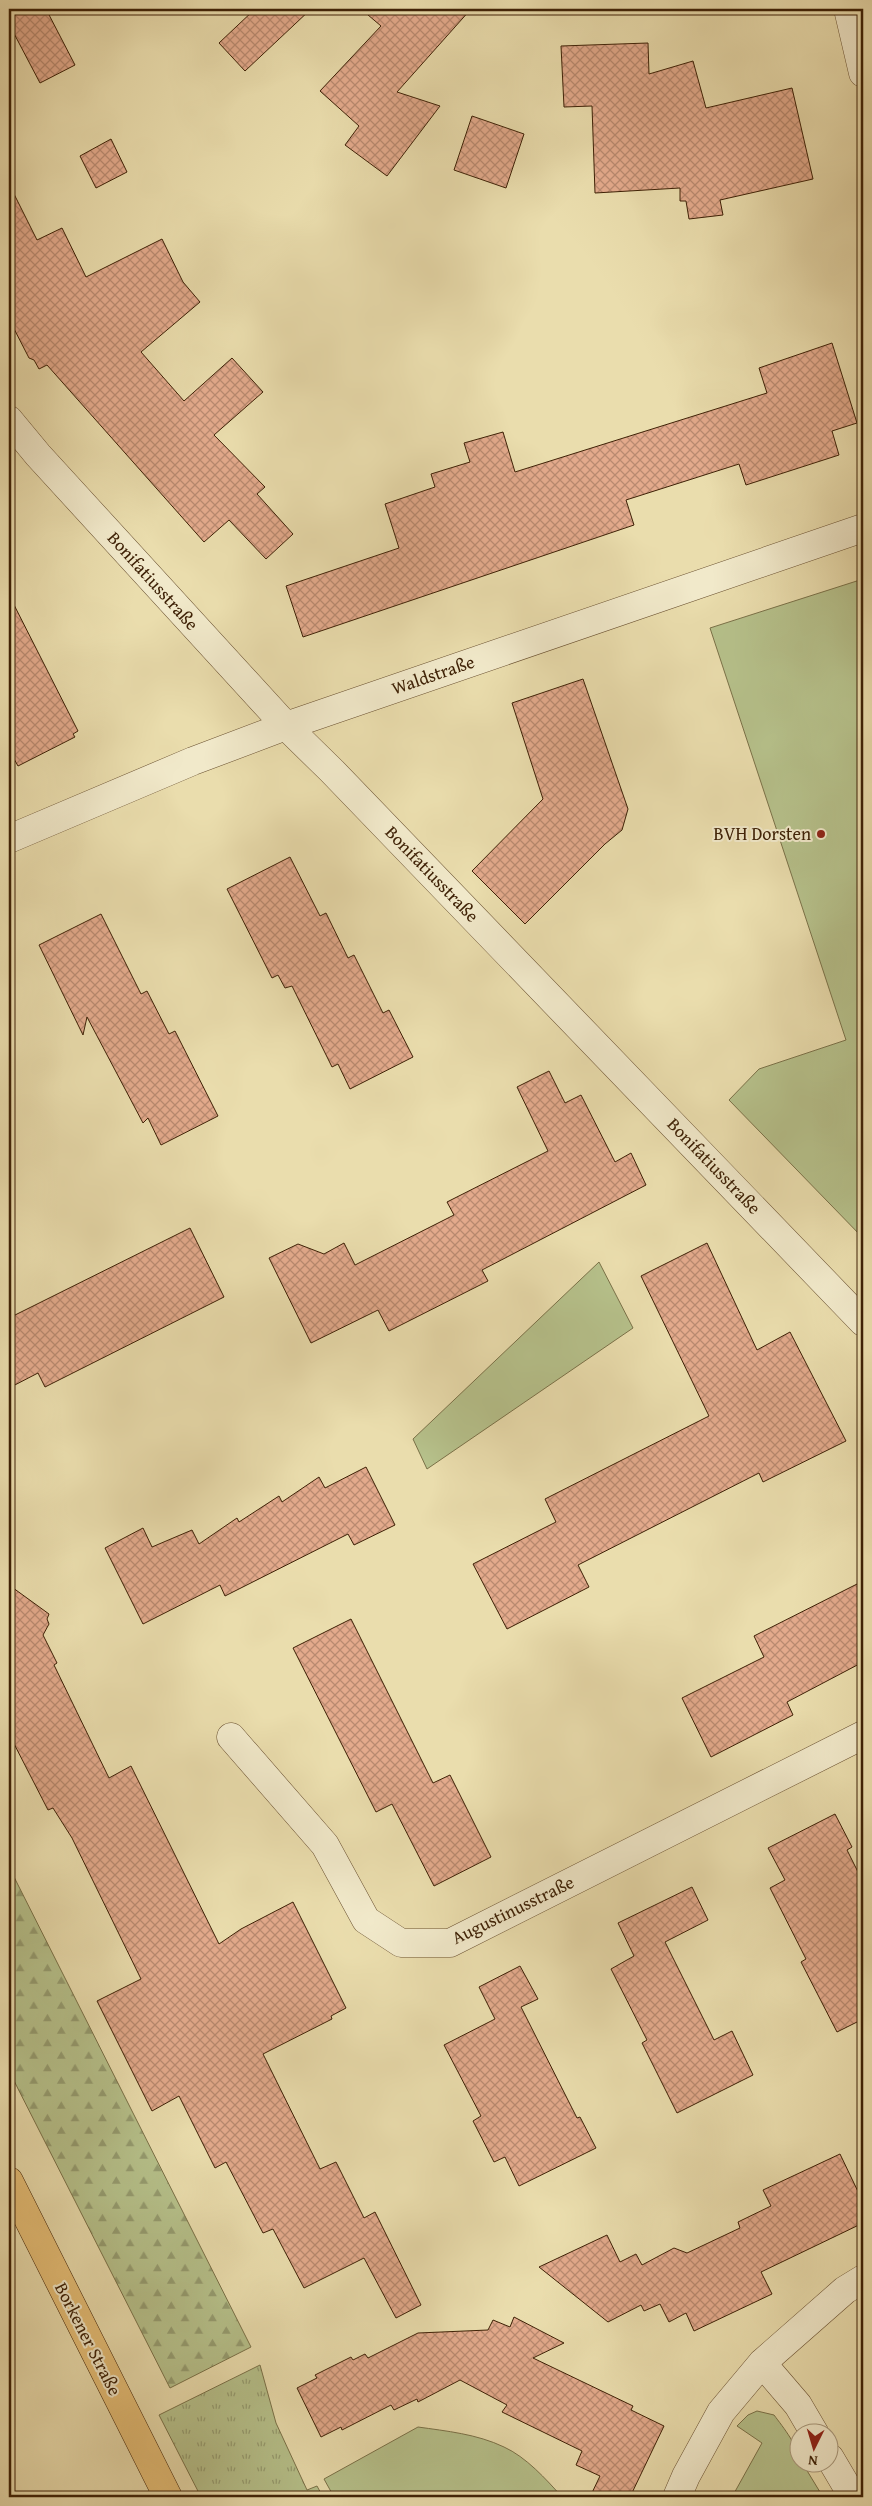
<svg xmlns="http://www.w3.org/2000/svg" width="872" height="2506" font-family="'Gentium Book Plus',serif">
  <defs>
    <pattern id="grass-tufts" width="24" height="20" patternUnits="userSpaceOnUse" patternTransform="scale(1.25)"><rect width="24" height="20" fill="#b6c18b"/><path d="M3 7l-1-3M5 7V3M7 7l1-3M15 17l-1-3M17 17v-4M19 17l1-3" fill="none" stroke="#959c70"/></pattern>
    <pattern id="forest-firs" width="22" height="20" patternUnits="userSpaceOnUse" patternTransform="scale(1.25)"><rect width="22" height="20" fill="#b6c18b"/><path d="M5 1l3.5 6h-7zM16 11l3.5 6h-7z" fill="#959c70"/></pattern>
    <pattern id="building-cross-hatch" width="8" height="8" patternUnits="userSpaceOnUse" patternTransform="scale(1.25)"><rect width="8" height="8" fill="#e3aa8c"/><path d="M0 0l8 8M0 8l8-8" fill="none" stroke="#b98a70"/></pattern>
  </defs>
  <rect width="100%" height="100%" fill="#eaddad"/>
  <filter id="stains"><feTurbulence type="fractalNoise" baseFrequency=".004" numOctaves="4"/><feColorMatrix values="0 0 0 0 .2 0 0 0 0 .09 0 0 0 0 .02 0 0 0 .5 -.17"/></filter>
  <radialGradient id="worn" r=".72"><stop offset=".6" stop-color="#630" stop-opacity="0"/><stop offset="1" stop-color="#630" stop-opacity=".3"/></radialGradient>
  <path fill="url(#grass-tufts)" stroke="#7a7148" d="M 260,2365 L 276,2423 L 307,2490 L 317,2486 L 323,2497 L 201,2497 L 159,2415 Z"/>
  <path fill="url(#forest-firs)" stroke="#7a7148" d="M 9,1867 L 251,2347 L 170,2388 L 9,2071 Z"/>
  <path fill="#b6c18b" stroke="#7a7148" d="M 863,579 L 863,1238 L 729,1100 L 759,1069 L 846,1040 L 710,628 Z
    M 599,1262 L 633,1328 L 427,1469 L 413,1439 Z
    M 757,2411 L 774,2415 C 783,2427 800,2448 800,2464 L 803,2464 L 823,2497 L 732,2497 L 762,2443 L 737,2426 L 748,2415 Z
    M 418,2427 C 446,2431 477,2434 504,2447 C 526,2457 546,2479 562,2497 L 334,2497 L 324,2479 Z"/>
  <path fill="url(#building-cross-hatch)" stroke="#3e2106" d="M 9,9 L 46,9 L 75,65 L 40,83 L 9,24 Z
    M 255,9 L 311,9 L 245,71 L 219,43 Z
    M 361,9 L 471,9 L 397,92 L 440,106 L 387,176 L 345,145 L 359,126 L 320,91 L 381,26 Z
    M 648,43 L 649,74 L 693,61 L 706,108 L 792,88 L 813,179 L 720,200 L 723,215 L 689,219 L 686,201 L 680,201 L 680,188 L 595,193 L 592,106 L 564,107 L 561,46 Z
    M 472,116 L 524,134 L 506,188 L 454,170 Z
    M 111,139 L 127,172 L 96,188 L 80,156 Z
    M 9,184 L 37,240 L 62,228 L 86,277 L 162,239 L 183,282 L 200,302 L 141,352 L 184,401 L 232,358 L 263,392 L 214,435 L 265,487 L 257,494 L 293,534 L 266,559 L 229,520 L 204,542 L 47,365 L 39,369 L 34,360 L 29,358 L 9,319 Z
    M 832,343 L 857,423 L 832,431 L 839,455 L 746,485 L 739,464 L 626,500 L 634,525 L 303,637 L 286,586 L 399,548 L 385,504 L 435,487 L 431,474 L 470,462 L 464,443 L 503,432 L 515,472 L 767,393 L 759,368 Z
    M 9,595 L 78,731 L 73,734 L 75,737 L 18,766 L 9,750 Z
    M 583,679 L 628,809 L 622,830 L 605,844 L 525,924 L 472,871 L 543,799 L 512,703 Z
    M 290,857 L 320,916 L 326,913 L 348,958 L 354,955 L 383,1013 L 389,1010 L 413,1057 L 350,1089 L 338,1064 L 332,1067 L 292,986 L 285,988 L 278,975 L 272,978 L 227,889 Z
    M 101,914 L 141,994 L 147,991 L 169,1034 L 175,1031 L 218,1116 L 161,1145 L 148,1118 L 143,1123 L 87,1017 L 83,1035 L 39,945 Z
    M 549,1071 L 565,1103 L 581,1095 L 615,1162 L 631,1153 L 646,1185 L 482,1270 L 488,1281 L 389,1331 L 378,1310 L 311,1343 L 269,1258 L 298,1244 L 324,1254 L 344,1243 L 355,1265 L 454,1215 L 447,1202 L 548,1151 L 517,1087 Z
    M 190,1228 L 224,1297 L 45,1387 L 38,1373 L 9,1388 L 9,1318 Z
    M 707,1243 L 757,1350 L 790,1332 L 846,1441 L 763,1482 L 759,1473 L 578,1565 L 589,1587 L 507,1629 L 473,1564 L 556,1522 L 545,1499 L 709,1416 L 641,1276 Z
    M 366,1467 L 395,1525 L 354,1545 L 348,1534 L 225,1596 L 220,1585 L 143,1624 L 105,1548 L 143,1528 L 152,1547 L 192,1530 L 199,1544 L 237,1518 L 239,1522 L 279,1496 L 282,1502 L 319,1477 L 325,1488 Z
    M 863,1581 L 863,1662 L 787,1702 L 793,1715 L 711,1757 L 682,1698 L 764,1657 L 754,1636 Z
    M 9,1585 L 49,1614 L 47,1619 L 49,1624 L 43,1635 L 57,1663 L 54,1665 L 109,1778 L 131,1766 L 219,1944 L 241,1929 L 293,1902 L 346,2008 L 331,2016 L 332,2019 L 263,2054 L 320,2169 L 336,2162 L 364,2218 L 375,2212 L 421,2305 L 396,2318 L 364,2258 L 304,2288 L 273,2229 L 263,2233 L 226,2162 L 215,2168 L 179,2096 L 152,2111 L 97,2001 L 141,1979 L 72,1838 L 53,1808 L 48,1810 L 9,1734 Z
    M 351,1619 L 433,1783 L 450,1775 L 491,1857 L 434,1886 L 392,1804 L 376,1812 L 293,1648 Z
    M 835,1814 L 852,1847 L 847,1850 L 863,1882 L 863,2019 L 837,2032 L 801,1962 L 806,1959 L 770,1888 L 785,1880 L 768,1848 Z
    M 692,1887 L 708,1920 L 665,1942 L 714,2040 L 732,2031 L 753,2075 L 677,2113 L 642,2043 L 647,2040 L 611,1969 L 634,1956 L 618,1923 Z
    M 520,1966 L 538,1999 L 521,2007 L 577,2118 L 580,2117 L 596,2148 L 519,2186 L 505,2157 L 494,2162 L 473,2121 L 481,2116 L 444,2045 L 495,2019 L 479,1987 Z
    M 840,2154 L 863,2202 L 863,2223 L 761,2272 L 772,2294 L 694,2331 L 686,2313 L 669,2322 L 660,2304 L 644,2311 L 641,2305 L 608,2322 L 539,2267 L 607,2235 L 620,2262 L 636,2254 L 642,2265 L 674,2248 L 687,2253 L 740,2228 L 738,2222 L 771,2206 L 763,2190 Z
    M 514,2317 L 564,2343 L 533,2358 L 633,2406 L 631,2410 L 664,2426 L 630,2497 L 590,2497 L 600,2476 L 576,2465 L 582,2451 L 502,2412 L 507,2405 L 460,2380 L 418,2402 L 417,2399 L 394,2410 L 391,2405 L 342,2430 L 341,2427 L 321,2437 L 297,2388 L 317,2378 L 315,2375 L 351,2357 L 353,2360 L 365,2354 L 368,2358 L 418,2333 L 488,2330 L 493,2320 L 510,2327 Z"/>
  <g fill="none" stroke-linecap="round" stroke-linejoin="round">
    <g stroke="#695030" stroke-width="29">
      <path id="street" d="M 848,9 L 863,73
        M 9,420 L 38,455 L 286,726 L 332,771 L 863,1322
        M 9,839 L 193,761 L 286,726 L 863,528
        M 231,1737 L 325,1845 L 366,1920 L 401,1943 L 450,1943 L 863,1735
        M 762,2363 L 798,2405 L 815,2434
        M 830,2458 L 853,2497
        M 677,2497 L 686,2476 L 721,2412 L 762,2363 L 845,2290 L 863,2279"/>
    </g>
    <g stroke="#3e2106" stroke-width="29">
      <path id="primary" d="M 9,2181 L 168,2497"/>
    </g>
    <use href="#street" stroke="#f1e9ca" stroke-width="28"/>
    <use href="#primary" stroke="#e5be76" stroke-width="28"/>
  </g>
  <circle fill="#8f2418" stroke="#f1e9ca" stroke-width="2" cx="821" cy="834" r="5"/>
  <g text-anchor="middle" stroke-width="4" stroke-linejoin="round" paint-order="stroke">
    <g font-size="18" fill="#3e2106" stroke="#f1e9ca">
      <text transform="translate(153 581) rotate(48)" y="6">Bonifatiusstraße</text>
      <text transform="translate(433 675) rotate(-19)" y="6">Waldstraße</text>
      <text transform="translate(432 874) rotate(46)" y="6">Bonifatiusstraße</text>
      <text transform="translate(714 1166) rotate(46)" y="6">Bonifatiusstraße</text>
      <text transform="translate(513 1910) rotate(-26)" y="6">Augustinusstraße</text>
      <text transform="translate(88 2339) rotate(63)" y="6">Borkener Straße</text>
    </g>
    <g font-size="18" fill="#3e2106" stroke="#f1e9ca" text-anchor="end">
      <text x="811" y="840">BVH Dorsten</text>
    </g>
  </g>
  <rect width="872" height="2506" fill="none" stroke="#eaddad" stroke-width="30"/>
  <rect x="10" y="10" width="852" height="2486" fill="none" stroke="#3e2106" stroke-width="2.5"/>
  <rect x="15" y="15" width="842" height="2476" fill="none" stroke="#3e2106"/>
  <g transform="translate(814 2448) rotate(185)"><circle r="24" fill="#f1e9ca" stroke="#a9997c"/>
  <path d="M0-4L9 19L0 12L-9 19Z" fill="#8f2418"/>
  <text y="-8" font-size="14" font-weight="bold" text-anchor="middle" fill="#3e2106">N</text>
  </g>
  <rect width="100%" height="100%" filter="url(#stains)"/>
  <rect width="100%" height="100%" fill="url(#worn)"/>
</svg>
